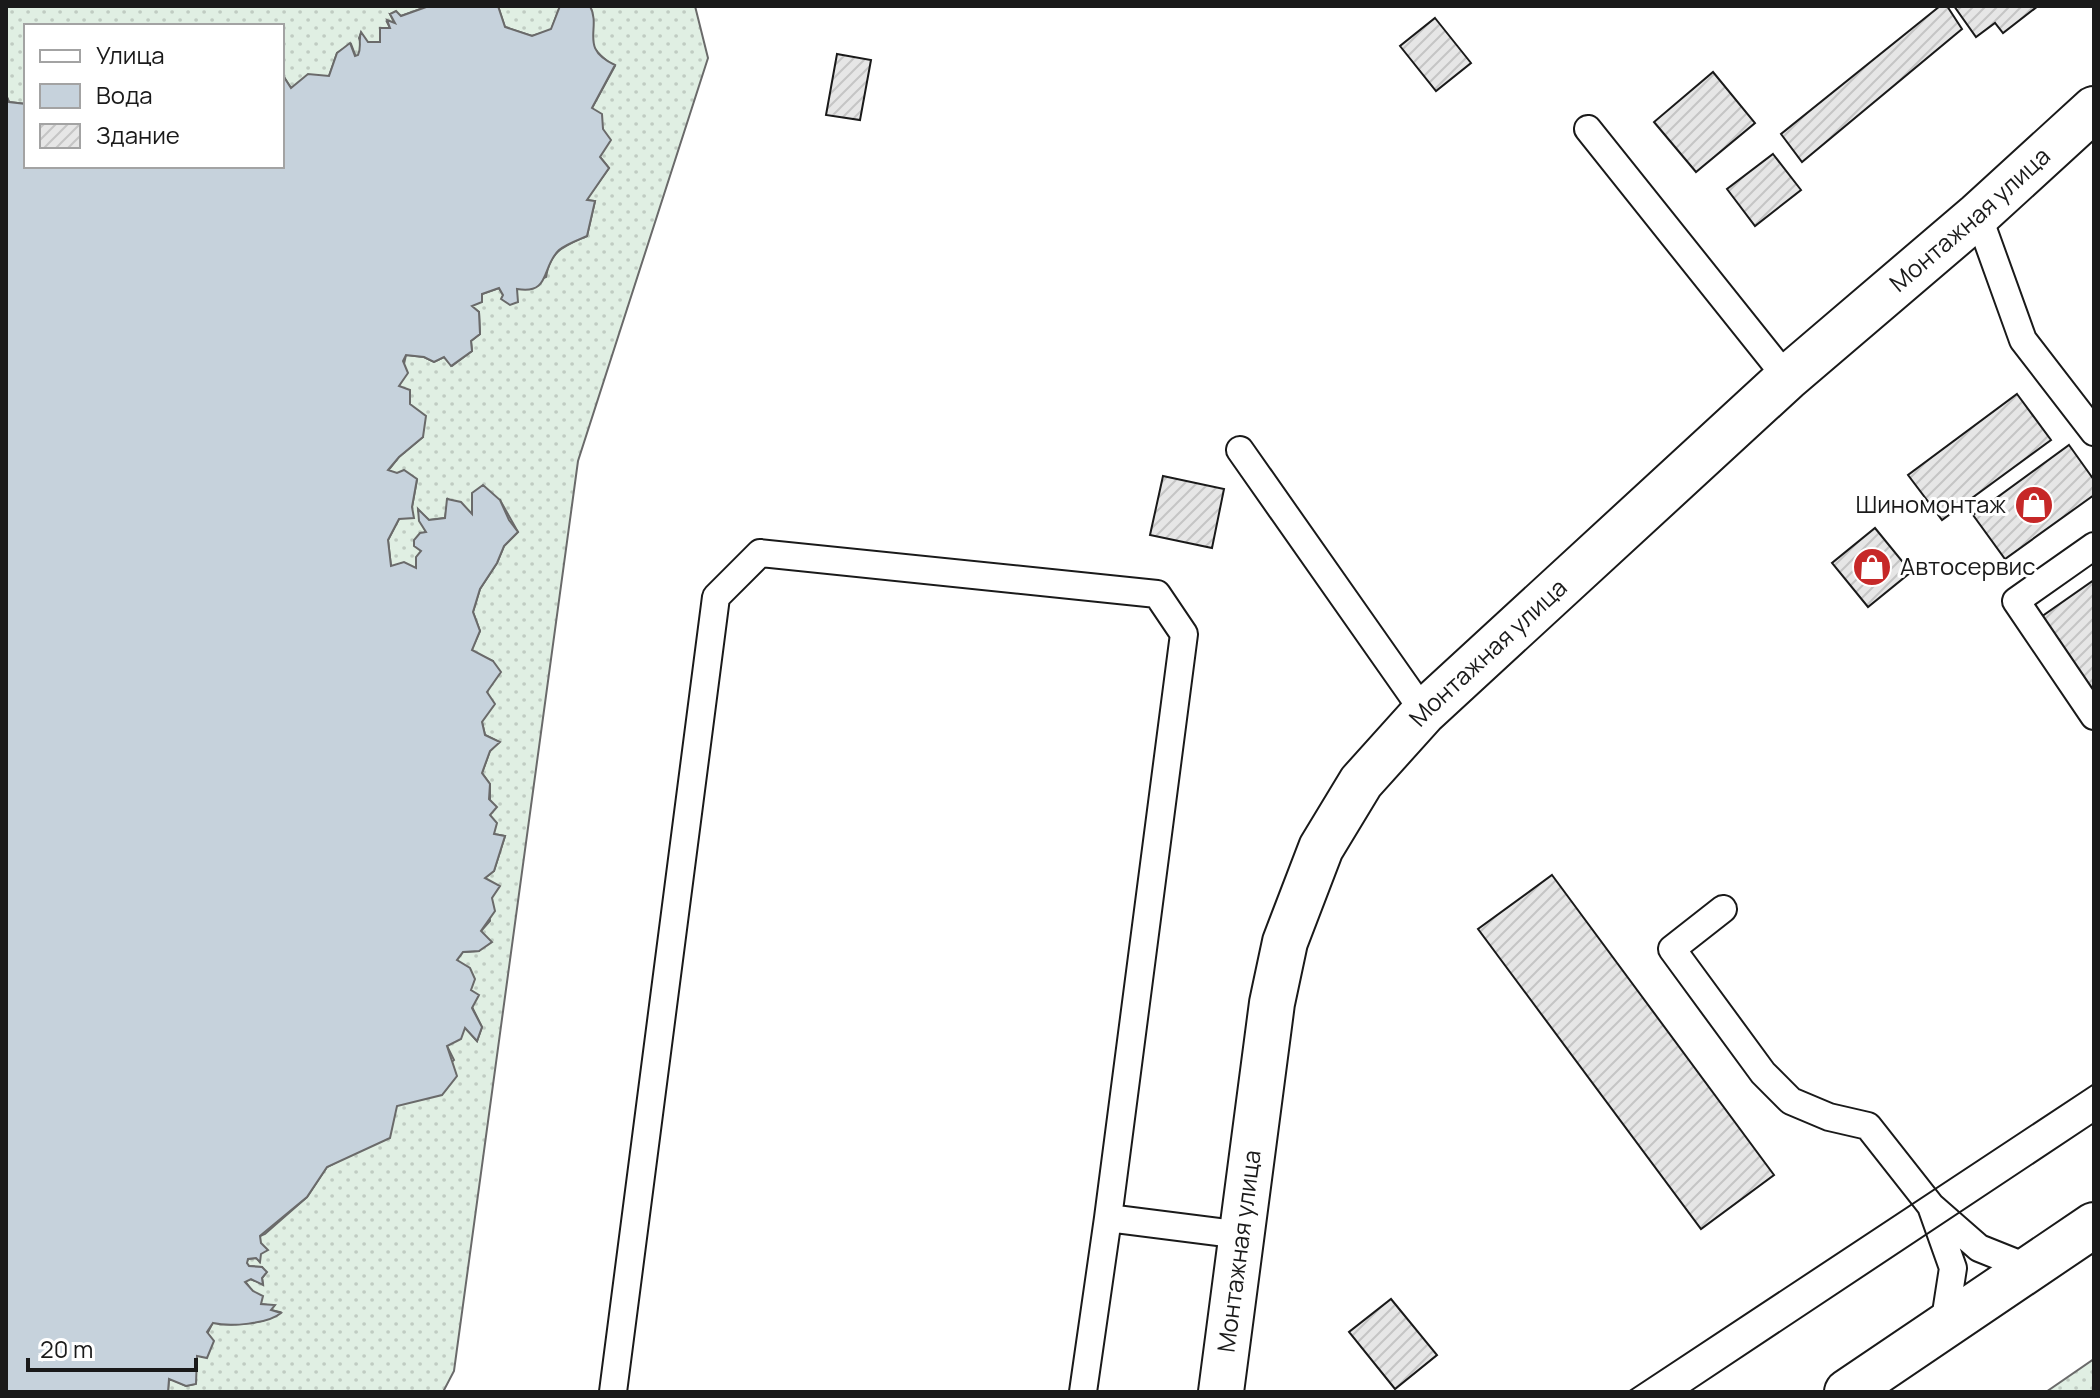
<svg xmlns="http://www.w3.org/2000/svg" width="2100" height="1398" font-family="Manrope,sans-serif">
  <defs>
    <pattern id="grass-dots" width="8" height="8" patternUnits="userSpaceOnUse" patternTransform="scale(2)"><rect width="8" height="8" fill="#e0efe3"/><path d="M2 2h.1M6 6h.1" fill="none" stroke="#c0ccc2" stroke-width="1.8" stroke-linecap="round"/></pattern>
    <pattern id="building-hatch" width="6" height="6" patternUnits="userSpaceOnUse" patternTransform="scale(2)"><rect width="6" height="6" fill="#e6e6e6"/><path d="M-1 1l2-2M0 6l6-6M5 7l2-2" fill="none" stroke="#c5c5c5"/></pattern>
  </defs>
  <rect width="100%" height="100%" fill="#fff"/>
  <path fill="url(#grass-dots)" stroke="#6a6a6a" stroke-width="2" d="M 6,6 L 429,6 L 401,16 L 390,14 L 395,24 L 387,22 L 390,28 L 381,42 L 368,43 L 361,33 L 359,38 L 362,47 L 358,56 L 356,57 L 351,44 L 337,53 L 329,76 L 291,88 L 282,74 L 282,26 L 26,26 L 26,104 L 9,102 L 6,95 Z
    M 498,6 L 560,6 L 551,30 L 532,36 L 505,27 Z
    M 590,6 L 695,6 L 708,58 L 578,461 L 454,1371 L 443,1392 L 168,1392 L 169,1378 L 186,1386 L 195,1384 L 197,1355 L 213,1322 C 229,1327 268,1324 280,1312 L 271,1310 L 274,1306 L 261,1304 L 245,1281 L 250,1279 L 263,1284 L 262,1278 L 266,1273 L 262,1267 L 249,1266 L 246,1263 L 248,1259 L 257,1258 L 259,1261 L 260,1236 L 265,1234 L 307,1197 L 327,1167 L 350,1155 L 397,1106 L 454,1060 L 447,1046 L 465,1027 L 477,1041 L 482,1027 L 472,1007 L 471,990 L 457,960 L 463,952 L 479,951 L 481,931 L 490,921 L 485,878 L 494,871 L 505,836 L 494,834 L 490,815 L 490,784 L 482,773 L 490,751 L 499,742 L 485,735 L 482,722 L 493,661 L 471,651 L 480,631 L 473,612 L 480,589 L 497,563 L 504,546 L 518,532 L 500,500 L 472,515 L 448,499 L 445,518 L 429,520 L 418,510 L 426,533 L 416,569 L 391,566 L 388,540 L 399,519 L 412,507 L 417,480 L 388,471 L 399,457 L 423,437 L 410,404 L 399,386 L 406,355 L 424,357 L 434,362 L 444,357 L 452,366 L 472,351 L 471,341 L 480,334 L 479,312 L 471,306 L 482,294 L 499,288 L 503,295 L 546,277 C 550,250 565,246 587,236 L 595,201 L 586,200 L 609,168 L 600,157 L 603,129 L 592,108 L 615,66 C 606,61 594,51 591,41 C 588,28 596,19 590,6 Z
    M 2094,1359 L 2094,1392 L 2046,1392 Z"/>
  <path fill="#c6d2dc" stroke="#6a6a6a" stroke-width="2" d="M 429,6 L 498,6 L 505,27 L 532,36 L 551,29 L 560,6 L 590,6 C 602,29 578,48 615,65 L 592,108 L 602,114 L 603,129 L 611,140 L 600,157 L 609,168 L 587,200 L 595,201 L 587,236 C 578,240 566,244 559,250 C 541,267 551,295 517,289 L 518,302 L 510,305 L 501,299 L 503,295 L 499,288 L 482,294 L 482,302 L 472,306 L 479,312 L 480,334 L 471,341 L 472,351 L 451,366 L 444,357 L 434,362 L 424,357 L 406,355 L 403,361 L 408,373 L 399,386 L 410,390 L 410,404 L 426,416 L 423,437 L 399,457 L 388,470 L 397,473 L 404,470 L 417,479 L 412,507 L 414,518 L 399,519 L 388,540 L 391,566 L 404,562 L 416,568 L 416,557 L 421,551 L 414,546 L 414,540 L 420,533 L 426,532 L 419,521 L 418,509 L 429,520 L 445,518 L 447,499 L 461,502 L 472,514 L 472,493 L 483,485 L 500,500 L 509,520 L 518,532 L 504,546 L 497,563 L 480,589 L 473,612 L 480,631 L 472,650 L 493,661 L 501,672 L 487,692 L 495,704 L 482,722 L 485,735 L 500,742 L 490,751 L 482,773 L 490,784 L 489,799 L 497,807 L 490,815 L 497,823 L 494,834 L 505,836 L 494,871 L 485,878 L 500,886 L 492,898 L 495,911 L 481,931 L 492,942 L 479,951 L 463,952 L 457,960 L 470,968 L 475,979 L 471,990 L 479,995 L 472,1008 L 482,1027 L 477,1041 L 465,1028 L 461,1039 L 447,1046 L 457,1076 L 442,1095 L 397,1106 L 390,1138 L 327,1167 L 307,1197 L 260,1236 L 261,1243 L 268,1250 L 261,1254 L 260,1262 L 256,1258 L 248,1259 L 247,1263 L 249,1266 L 262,1267 L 267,1272 L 262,1278 L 263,1285 L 251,1279 L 245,1282 L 253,1291 L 263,1296 L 261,1304 L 275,1305 L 271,1310 L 281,1313 C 268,1324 230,1327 213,1323 L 207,1332 L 214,1341 L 207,1358 L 197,1356 L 196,1384 L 186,1386 L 169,1379 L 168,1392 L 6,1392 L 6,95 L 9,102 L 26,104 L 26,166 L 282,166 L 282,74 L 291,88 L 308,74 L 329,76 L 337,53 L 350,43 L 355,56 L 358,55 C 362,47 358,41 361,32 L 368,42 L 380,42 L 380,28 L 390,28 L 387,20 L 395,23 L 390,14 L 396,11 L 401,16 Z"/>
  <path fill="url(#building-hatch)" stroke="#1a1a1a" stroke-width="2" d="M 1940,6 L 1947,6 L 1962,29 L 1802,162 L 1781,134 Z
    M 1954,6 L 2038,6 L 2003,33 L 1995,23 L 1976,37 Z
    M 1435,18 L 1471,63 L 1436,91 L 1400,46 Z
    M 837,54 L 871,60 L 860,120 L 826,115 Z
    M 1713,72 L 1755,123 L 1696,172 L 1654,122 Z
    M 1773,154 L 1801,190 L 1755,226 L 1727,189 Z
    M 2017,394 L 2051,440 L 1942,520 L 1908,475 Z
    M 2069,445 L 2094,480 L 2094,495 L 2005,559 L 1973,515 Z
    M 1163,476 L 1224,489 L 1212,548 L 1150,535 Z
    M 1875,528 L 1911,572 L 1868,607 L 1832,563 Z
    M 2094,580 L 2094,693 L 2041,617 Z
    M 1552,875 L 1774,1175 L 1701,1229 L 1478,929 Z
    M 1391,1299 L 1437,1355 L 1395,1389 L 1349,1332 Z"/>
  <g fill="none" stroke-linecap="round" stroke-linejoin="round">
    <g stroke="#1a1a1a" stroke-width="30">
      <path id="service" d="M 1588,129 L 1787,378
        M 1978,215 L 2023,340 L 2094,432
        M 1240,450 L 1424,712
        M 2094,546 L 2016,601 L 2094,716
        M 1723,909 L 1672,949 L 1763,1073 L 1791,1101 L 1829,1117 L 1868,1126 L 1931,1206 L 1979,1248 L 2029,1268
        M 1932,1209 L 1953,1268 L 1944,1326
        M 1108,1218 L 1242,1235
        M 613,1392 L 716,597 L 760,553 L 1157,594 L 1184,634 L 1108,1218 L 1083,1392"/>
    </g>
    <g stroke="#1a1a1a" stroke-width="48">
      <g id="tertiary">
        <path id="s1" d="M 1221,1392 L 1272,1003 L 1285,942 L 1321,848 L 1361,782 L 1424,712 L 1787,378 L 1978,215 L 2094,109"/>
      </g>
    </g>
    <g stroke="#1a1a1a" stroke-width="48">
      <path id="primary" d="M 1847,1392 L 2094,1225"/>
    </g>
    <use href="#service" stroke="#fff" stroke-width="26"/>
    <use href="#tertiary" stroke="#fff" stroke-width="44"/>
    <use href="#primary" stroke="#fff" stroke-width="44"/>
    <path stroke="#1a1a1a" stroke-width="2" d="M 1628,1392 L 2094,1084
      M 1689,1392 L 2094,1123"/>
  </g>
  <defs>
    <g id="shop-disc" transform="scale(2)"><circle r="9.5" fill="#c62828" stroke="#fff"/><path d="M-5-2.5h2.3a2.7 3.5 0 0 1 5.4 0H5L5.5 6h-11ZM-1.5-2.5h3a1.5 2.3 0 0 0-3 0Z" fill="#fff"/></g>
  </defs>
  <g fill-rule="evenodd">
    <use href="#shop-disc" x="2034" y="505"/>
    <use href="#shop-disc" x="1872" y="567"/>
  </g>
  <g text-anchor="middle" stroke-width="6" stroke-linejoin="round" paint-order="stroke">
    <g font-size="24" fill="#1a1a1a" stroke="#fff">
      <text dy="8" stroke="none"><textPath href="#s1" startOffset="1462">Монтажная улица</textPath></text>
      <text dy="8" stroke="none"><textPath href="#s1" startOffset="814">Монтажная улица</textPath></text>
      <text dy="8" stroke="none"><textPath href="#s1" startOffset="142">Монтажная улица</textPath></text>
    </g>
    <g font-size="24" fill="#1a1a1a" stroke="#fff" text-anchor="end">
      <text x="2006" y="513">Шиномонтаж</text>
      <text x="1900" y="575" text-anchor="start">Автосервис</text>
    </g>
  </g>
  <rect width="2100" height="1398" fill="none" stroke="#1a1a1a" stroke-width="16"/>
  <rect x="24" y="24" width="260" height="144" fill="#ffffff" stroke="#a3a3a3" stroke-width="2"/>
  <rect x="40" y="50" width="40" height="12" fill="#ffffff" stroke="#a3a3a3" stroke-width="2"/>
  <text x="96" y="64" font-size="24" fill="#1a1a1a">Улица</text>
  <rect x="40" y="84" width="40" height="24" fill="#c6d2dc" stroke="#a3a3a3" stroke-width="2"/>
  <text x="96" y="104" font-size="24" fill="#1a1a1a">Вода</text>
  <rect x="40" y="124" width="40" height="24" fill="url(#building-hatch)" stroke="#a3a3a3" stroke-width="2"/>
  <text x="96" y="144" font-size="24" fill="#1a1a1a">Здание</text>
  <path d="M28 1358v12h168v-12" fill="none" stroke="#1a1a1a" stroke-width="4"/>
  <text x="40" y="1358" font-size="24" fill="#1a1a1a" stroke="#ffffff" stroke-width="6" paint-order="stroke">20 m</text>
</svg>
